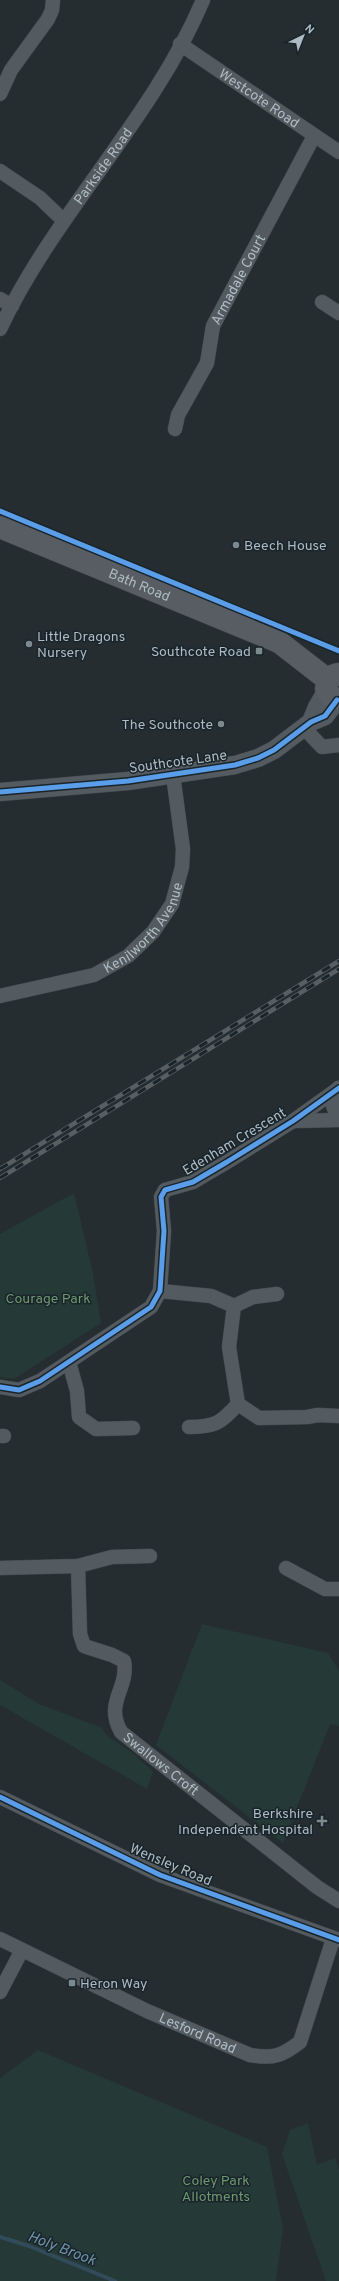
<svg xmlns="http://www.w3.org/2000/svg" width="339" height="2281" font-family="Overpass,sans-serif">
  <rect width="100%" height="100%" fill="#252d31"/>
  <path fill="#253936" d="M 74,1193 L 92,1269 L 101,1323 L 14,1379 L 0,1377 L 0,1234 Z
    M 202,1624 L 328,1653 L 339,1671 L 339,1726 L 330,1724 L 283,1843 L 156,1745 Z
    M 0,1680 L 39,1704 L 102,1728 L 106,1735 L 134,1754 L 153,1772 L 147,1789 L 0,1705 Z
    M 38,2050 L 267,2147 L 283,2228 L 276,2281 L 0,2281 L 0,2078 Z
    M 308,2123 L 317,2165 L 335,2158 L 339,2170 L 339,2281 L 326,2281 L 282,2154 L 290,2130 Z"/>
  <g fill="none" stroke-linecap="round" stroke-linejoin="round">
    <path stroke="#324b5a" stroke-width="4" d="M 0,2237 L 29,2246 L 115,2281"/>
    <g stroke="#42494c" stroke-width="15">
      <g id="minor">
        <path id="s1" d="M 180,44 L 339,152"/>
        <path d="M 0,94 L 11,70 L 48,19 L 52,10 L 53,0"/>
        <path d="M 0,171 L 40,198 L 63,220"/>
        <path d="M 0,299 L 12,306"/>
        <path d="M 322,302 L 339,313"/>
        <path id="s2" d="M 0,329 C 55,212 153,119 203,0"/>
        <path id="s3" d="M 175,429 L 178,415 L 207,363 L 213,326 L 314,136"/>
        <path d="M 304,728 L 322,747 L 339,745"/>
        <path id="s4" d="M 0,996 L 94,975 L 128,956 L 153,932 L 172,904 L 182,867 L 183,849 L 173,775"/>
        <path d="M 338,1088 L 333,1106 L 339,1119"/>
        <path d="M 293,1121 L 339,1120"/>
        <path d="M 160,1291 L 211,1296 L 234,1306 L 229,1347 L 238,1404 L 259,1418 L 307,1417 L 318,1415 L 339,1416"/>
        <path d="M 234,1306 L 253,1297 L 277,1294"/>
        <path d="M 69,1362 L 77,1391 L 79,1417 L 96,1429 L 133,1428"/>
        <path d="M 0,1387 L 19,1390 L 40,1381 L 151,1307 L 160,1291 L 164,1231 L 161,1197 L 165,1190 L 193,1182 L 227,1162 L 293,1121 L 339,1088"/>
        <path d="M 189,1427 C 215,1427 221,1423 238,1404"/>
        <path d="M 0,1436 L 4,1436"/>
        <path id="s5" d="M 78,1566 L 80,1634 L 84,1646 L 112,1655 L 124,1661 C 129,1689 104,1702 121,1732 L 317,1887 L 339,1901"/>
        <path d="M 0,1568 L 78,1566 L 112,1557 L 150,1556"/>
        <path d="M 286,1568 L 325,1589 L 339,1589"/>
        <path d="M 0,1797 L 160,1875 L 339,1940"/>
        <path id="s6" d="M 0,1939 L 147,2011 L 250,2055 C 273,2059 282,2056 300,2042 L 333,1939"/>
        <path d="M 0,1992 L 22,1950"/>
      </g>
    </g>
    <g stroke="#42494c" stroke-width="19">
      <path id="tertiary" d="M 311,722 L 317,707 L 327,690
        M 0,792 L 128,781 L 235,765 L 258,758 L 274,750 L 311,722 L 325,716 L 337,700"/>
    </g>
    <g stroke="#424a4e" stroke-width="23">
      <g id="primary">
        <path id="s7" d="M 0,527 L 279,642 L 328,680"/>
        <path d="M 339,674 C 331,675 327,680 326,689 L 331,697 L 339,700"/>
      </g>
    </g>
    <use href="#minor" stroke="#545b60" stroke-width="14"/>
    <use href="#tertiary" stroke="#545b60" stroke-width="18"/>
    <use href="#primary" stroke="#575d62" stroke-width="22"/>
    <g stroke="#585f63" stroke-width="4.5">
      <path id="rail" d="M 0,1169 L 339,961
        M 0,1178 L 339,969"/>
    </g>
    <use href="#rail" stroke="#19242b" stroke-width="3" stroke-dasharray="9" stroke-linecap="butt"/>
    <g stroke="#19242b" stroke-width="8">
      <path id="cycleway" d="M 0,511 L 339,651
        M 0,792 L 128,781 L 235,765 L 258,758 L 274,750 L 311,722 L 325,716 L 337,700
        M 0,1387 L 19,1390 L 40,1381 L 151,1307 L 160,1291 L 164,1231 L 161,1197 L 165,1190 L 193,1182 L 227,1162 L 293,1121 L 339,1088
        M 0,1797 L 160,1875 L 339,1940"/>
    </g>
    <use href="#cycleway" stroke="#5a9eea" stroke-width="5"/>
  </g>
  <g fill="#7d8991" stroke="#19242b" stroke-width="1.5">
    <circle cx="236" cy="545" r="4"/>
    <circle cx="29" cy="644" r="4"/>
    <rect x="255" y="647" width="8" height="8" rx="2"/>
    <circle cx="221" cy="724" r="4"/>
    <path d="M320 1815h4v4h4v4h-4v4h-4v-4h-4v-4h4z"/>
    <rect x="68" y="1979" width="8" height="8" rx="2"/>
  </g>
  <g text-anchor="middle" stroke-width="3" stroke-linejoin="round" paint-order="stroke">
    <g font-size="14" fill="#adbbc4" stroke="#19242b">
      <text dy="5" stroke="none"><textPath href="#s1" startOffset="96">Westcote Road</textPath></text>
      <text dy="5" stroke="none"><textPath href="#s2" startOffset="193">Parkside Road</textPath></text>
      <text dy="5" stroke="none"><textPath href="#s3" startOffset="164">Armadale Court</textPath></text>
      <text dy="5" stroke="none"><textPath href="#s7" startOffset="151">Bath Road</textPath></text>
      <text transform="translate(178 761) rotate(-8)" y="5">Southcote Lane</text>
      <text dy="5" stroke="none"><textPath href="#s4" startOffset="167">Kenilworth Avenue</textPath></text>
      <text transform="translate(234 1141) rotate(-31)" y="5">Edenham Crescent</text>
      <text dy="5" stroke="none"><textPath href="#s5" startOffset="248">Swallows Croft</textPath></text>
      <text transform="translate(171 1864) rotate(23)" y="5">Wensley Road</text>
      <text dy="5" stroke="none"><textPath href="#s6" startOffset="219">Lesford Road</textPath></text>
    </g>
    <g font-size="14" fill="#adbbc4" stroke="#19242b" text-anchor="start">
      <text x="244" y="550">Beech House</text>
      <text x="37" y="641">Little Dragons<tspan x="37" dy="16">Nursery</tspan></text>
      <text x="251" y="656" text-anchor="end">Southcote Road</text>
      <text x="213" y="729" text-anchor="end">The Southcote</text>
      <text x="313" y="1818" text-anchor="end">Berkshire<tspan x="313" dy="16">Independent Hospital</tspan></text>
      <text x="80" y="1988">Heron Way</text>
    </g>
    <g font-size="14" fill="#6e986e" stroke="#19242b">
      <text x="48" y="1303">Courage Park</text>
      <text x="216" y="2185">Coley Park<tspan x="216" dy="16">Allotments</tspan></text>
    </g>
    <g font-size="15" font-style="italic" fill="#6e93a8" stroke="#19242b">
      <text transform="translate(62 2248) rotate(21)" y="5">Holy Brook</text>
    </g>
  </g>
  <g transform="translate(303 36) rotate(43)" stroke="#19242b" stroke-width="3" paint-order="stroke">
  <path d="M0-3L7 15L0 10L-7 15Z" fill="#adbbc4"/>
  <text y="-6" font-size="11" font-weight="bold" text-anchor="middle" fill="#adbbc4">N</text>
  </g>
</svg>
